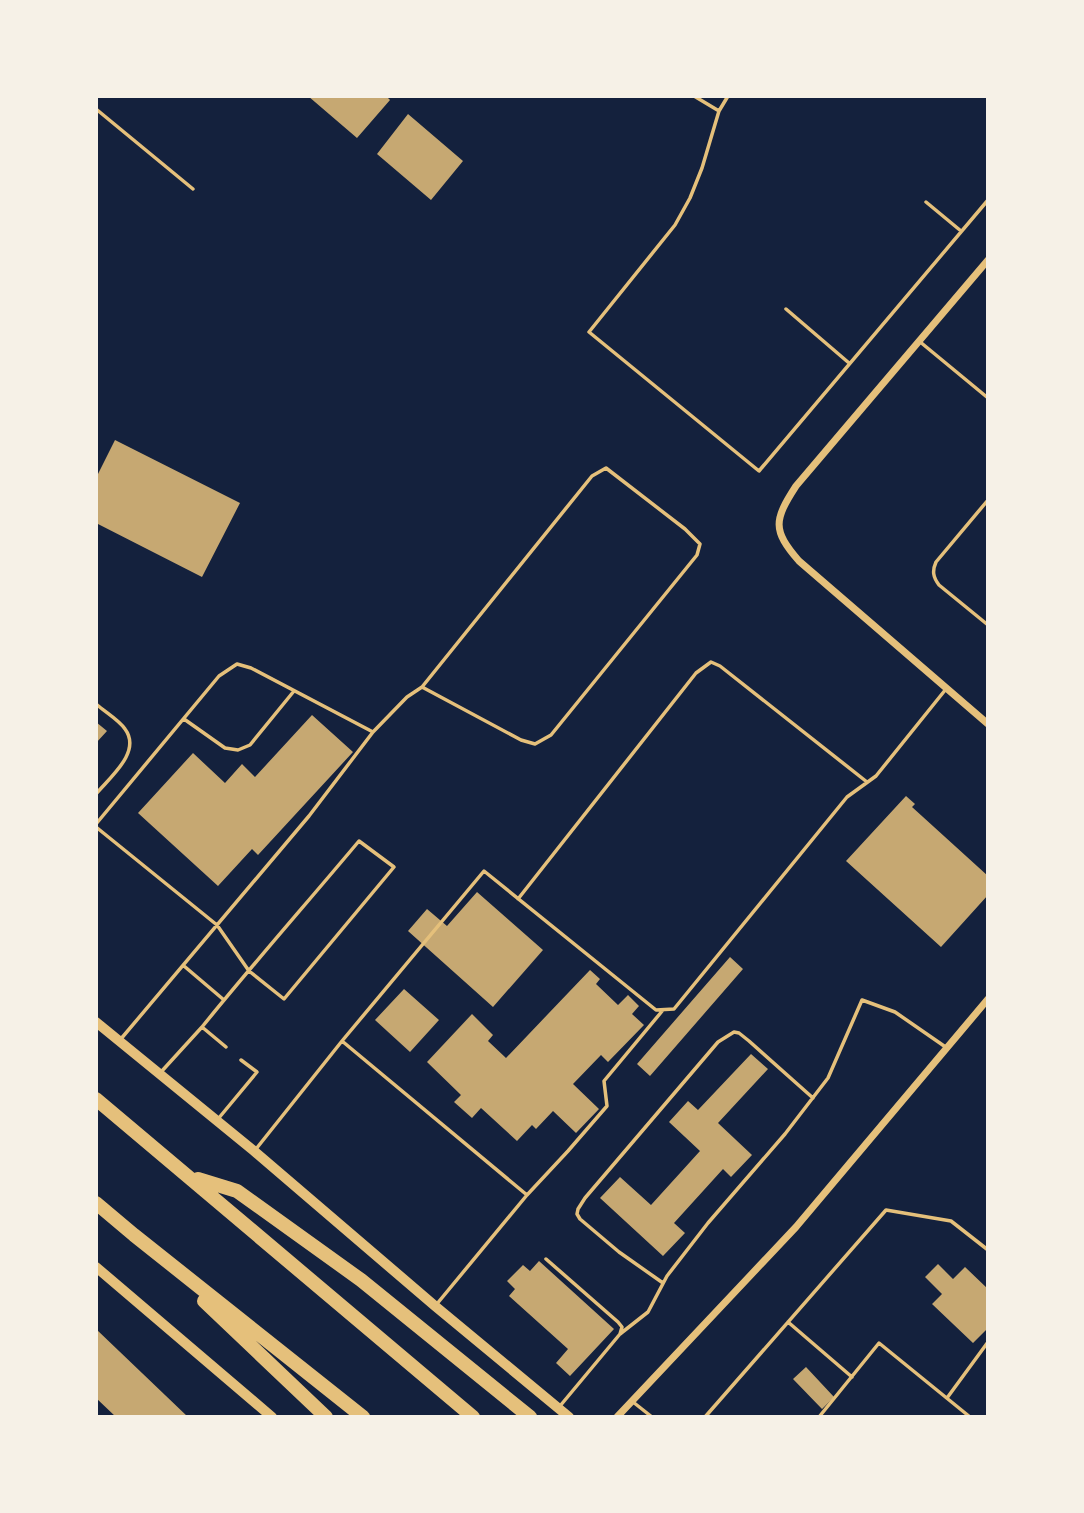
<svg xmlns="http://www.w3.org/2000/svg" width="1084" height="1513" font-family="'Roboto Condensed',sans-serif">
  <rect width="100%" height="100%" fill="#14213d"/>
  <path fill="#c6a872" d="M 308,96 L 386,96 L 390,100 L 357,138 Z
    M 408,114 L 463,161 L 431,200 L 377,154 Z
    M 115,440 L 240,503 L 202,577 L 96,523 L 96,478 Z
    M 312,715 L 353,752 L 258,855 L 252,849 L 218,886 L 138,813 L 193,753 L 225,783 L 242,764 L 255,777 Z
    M 96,722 L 107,731 L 96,743 Z
    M 906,796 L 915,804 L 912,807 L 988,876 L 988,895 L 941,947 L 846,861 Z
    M 477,892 L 543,950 L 493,1007 L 408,931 L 427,909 L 447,926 Z
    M 730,957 L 743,969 L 650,1076 L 637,1064 Z
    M 590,970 L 600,979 L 596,984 L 618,1005 L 628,995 L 639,1006 L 632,1014 L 644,1025 L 608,1062 L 601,1055 L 573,1084 L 599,1109 L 576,1133 L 553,1111 L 536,1129 L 532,1125 L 517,1141 L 481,1108 L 472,1118 L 454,1102 L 461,1095 L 427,1062 L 472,1014 L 493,1035 L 488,1041 L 506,1058 Z
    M 404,989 L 439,1020 L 410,1052 L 375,1020 Z
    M 751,1054 L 768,1069 L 718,1123 L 752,1155 L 731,1177 L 723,1169 L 674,1223 L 685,1233 L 663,1256 L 600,1198 L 620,1177 L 651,1205 L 700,1151 L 669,1122 L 688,1101 L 698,1110 Z
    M 539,1261 L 614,1329 L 570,1376 L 556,1363 L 568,1349 L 509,1296 L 515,1289 L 507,1281 L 523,1265 L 530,1271 Z
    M 938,1264 L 953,1279 L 965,1267 L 988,1289 L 988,1328 L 973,1343 L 932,1304 L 942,1294 L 925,1277 Z
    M 96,1329 L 188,1417 L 116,1417 L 96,1398 Z
    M 806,1367 L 834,1397 L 822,1409 L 793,1379 Z"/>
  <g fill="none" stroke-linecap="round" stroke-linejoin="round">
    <path stroke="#e5c07b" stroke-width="3.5" d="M 694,96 L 719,111
      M 728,96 L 719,111 L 702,168 L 690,198 L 675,225 L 589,332 L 759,471 L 988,200
      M 96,109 L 193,189
      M 926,202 L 961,231
      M 786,309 L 849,363
      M 919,341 L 988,398
      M 988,500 L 936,562 C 932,571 933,577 939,585 L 988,625
      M 96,704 C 105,712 119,720 125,729 C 142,752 110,777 96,794
      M 184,719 L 225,748 L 238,750 L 250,745 L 294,691
      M 96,824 L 219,676 L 237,664 L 251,668 L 373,732
      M 96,827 L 217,925 L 249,971 L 284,999 L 394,867 L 359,841 C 307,903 253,964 202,1027
      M 518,899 L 696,673 L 711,662 L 720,666 L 867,782
      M 184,966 L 224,1000
      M 120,1040 L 309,816 L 373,732 L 407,697 L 422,687 L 521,740 L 535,744 L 551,735 L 697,555 L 700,544 L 685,529 L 606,468 L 592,476 L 422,687
      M 342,1041 L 484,871 L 656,1010 L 674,1009 L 847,797 L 876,776 L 946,689
      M 161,1072 L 202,1027 L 226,1047
      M 218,1119 L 257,1072 L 241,1060
      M 256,1149 L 342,1041 L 527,1195 L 436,1305
      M 527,1195 L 568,1151 L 607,1106 L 604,1081 L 663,1010
      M 546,1259 L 618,1322 L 622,1327 L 620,1334 L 560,1406
      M 663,1283 L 619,1252 L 580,1219 L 577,1214 L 578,1209 L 585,1198 L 718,1042 L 734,1032 L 739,1033 L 749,1041 L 813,1098
      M 788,1322 L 852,1377
      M 620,1334 L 648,1312 L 667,1276 L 708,1223 L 785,1134 L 828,1078 L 862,1000 L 895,1012 L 947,1048
      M 947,1398 L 988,1342
      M 633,1402 L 652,1417
      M 705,1417 L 886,1210 L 951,1221 L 988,1250
      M 819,1417 L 879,1343 L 970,1417"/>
    <path stroke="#e5c07b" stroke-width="7" d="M 988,260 L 796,486 C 774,520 772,530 799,561 L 988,724
      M 617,1417 L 796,1227 L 988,999"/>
    <path stroke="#e5c07b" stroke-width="10" d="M 96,1022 L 254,1151 L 435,1306 L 569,1417
      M 96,1267 L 272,1417"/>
    <path stroke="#e5c07b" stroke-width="14" d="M 96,1099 L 473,1417
      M 198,1179 L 237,1191 L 361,1280 L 530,1417
      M 96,1203 L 134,1235 L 363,1417
      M 204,1301 L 326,1417"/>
  </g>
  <rect width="1084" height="1513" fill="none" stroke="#f6f1e7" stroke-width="196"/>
</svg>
